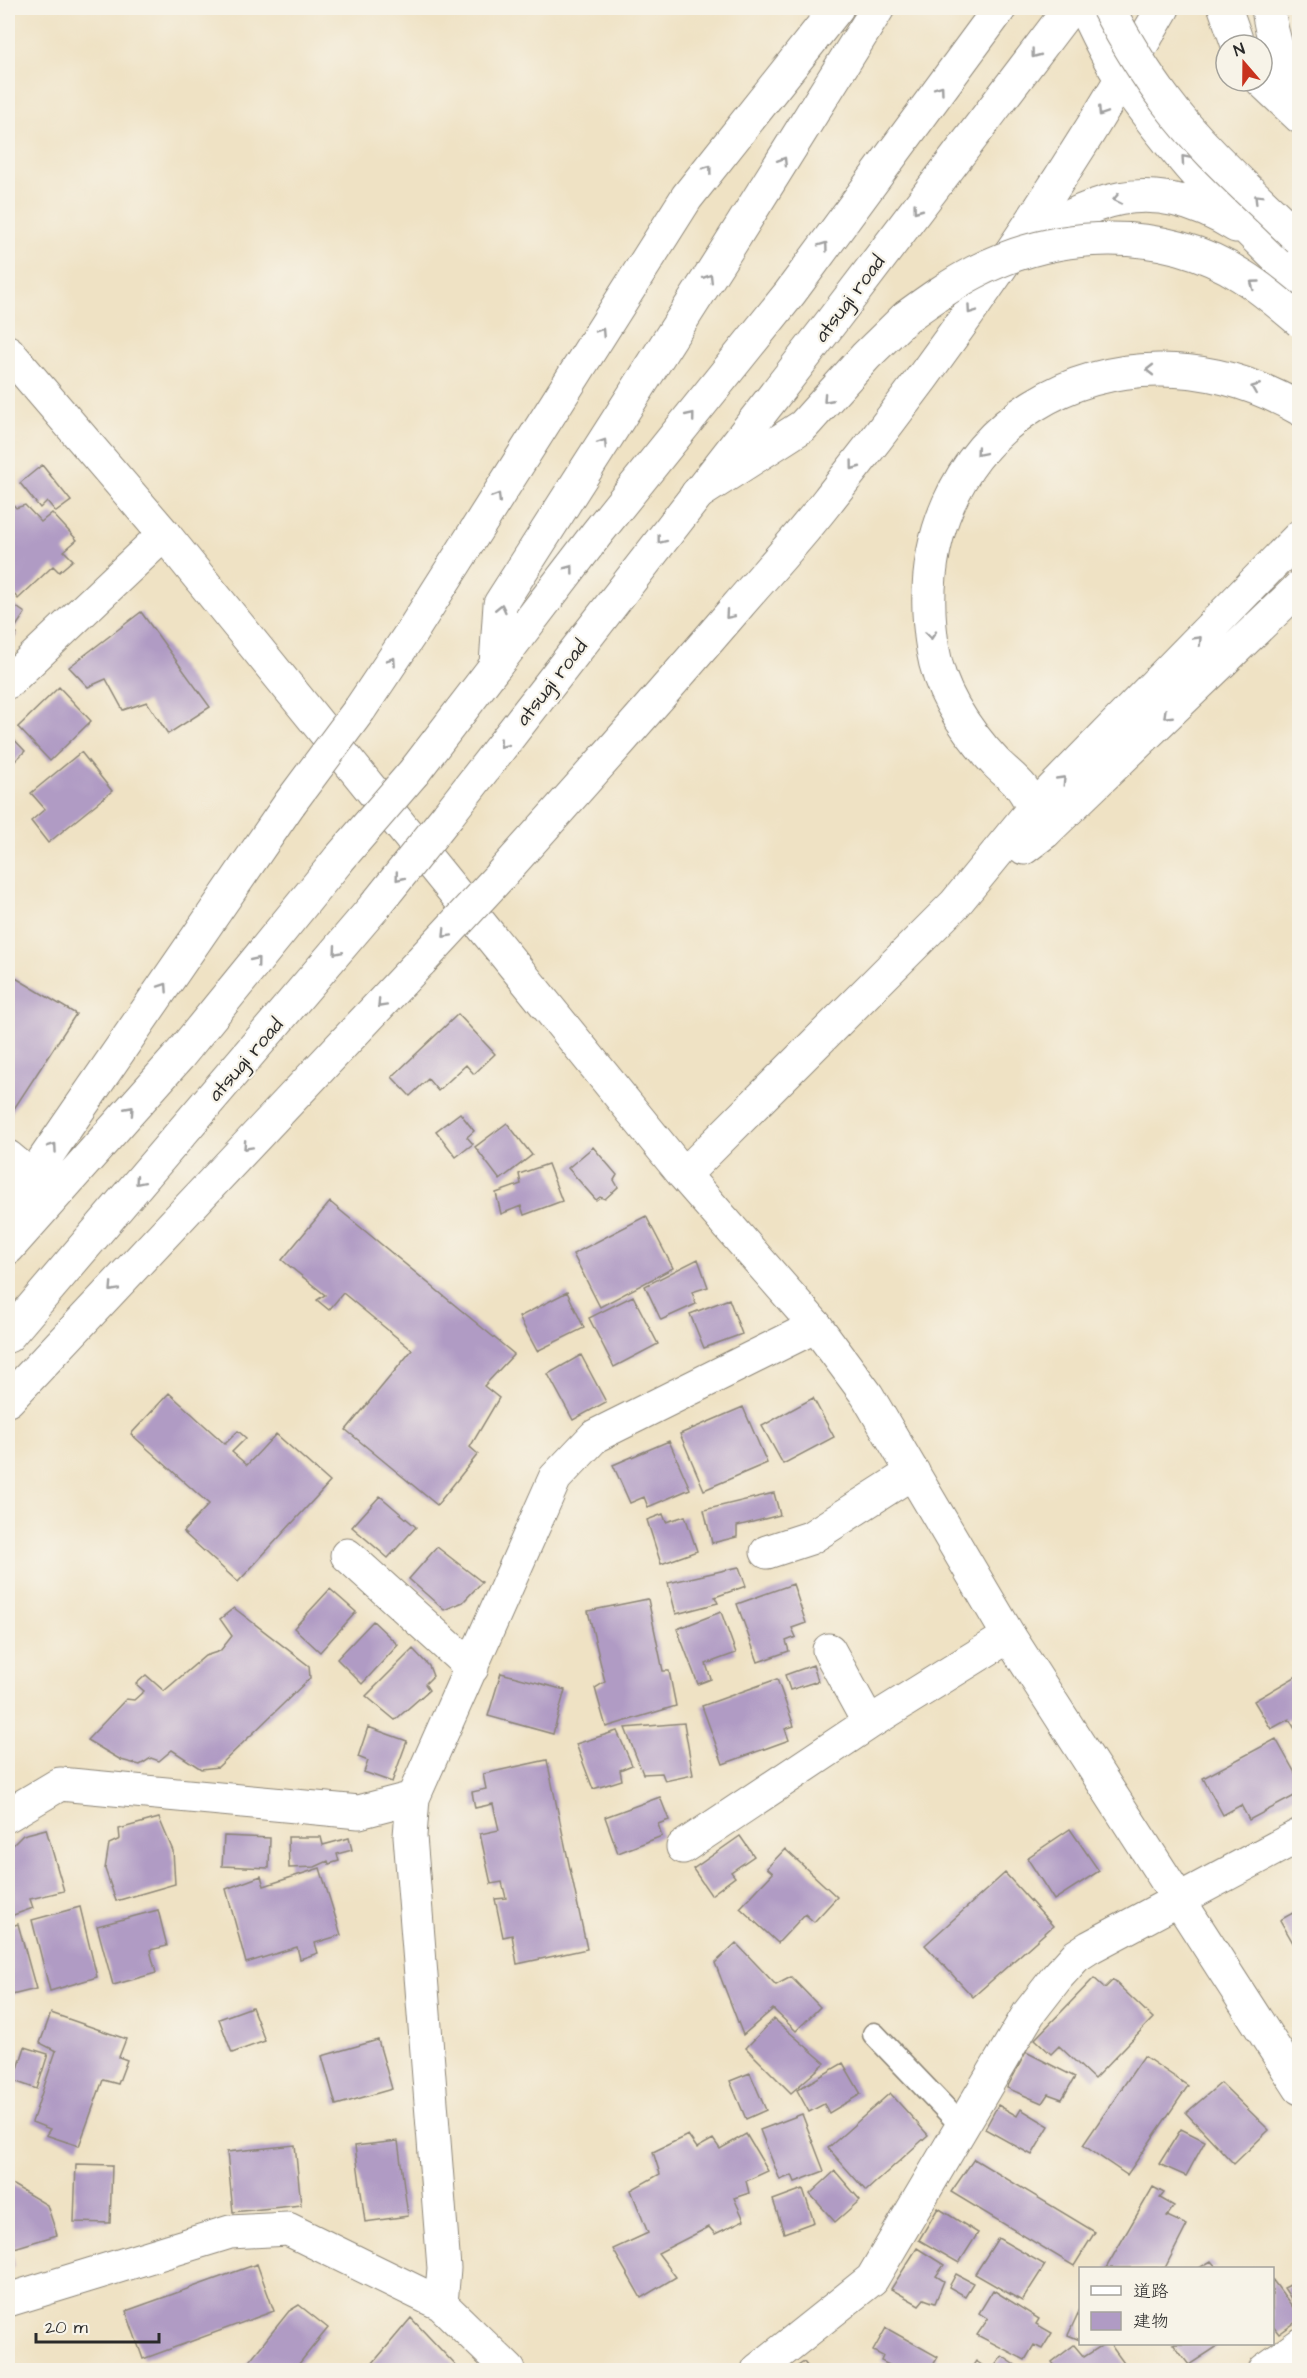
<svg xmlns="http://www.w3.org/2000/svg" width="1307" height="2378" font-family="'Architects Daughter','Klee One',sans-serif">
  <rect width="100%" height="100%" fill="#f7f3e8"/>
  <filter id="ink" filterUnits="userSpaceOnUse"><feTurbulence type="fractalNoise" baseFrequency=".0167" numOctaves="2"/><feDisplacementMap in="SourceGraphic" scale="12" xChannelSelector="R" yChannelSelector="G"/><feConvolveMatrix kernelMatrix="1 2 1 2 8 2 1 2 1" color-interpolation-filters="sRGB"/></filter>
  <filter id="wash" filterUnits="userSpaceOnUse"><feTurbulence type="fractalNoise" baseFrequency=".008" numOctaves="4" result="noise"/><feDisplacementMap in="SourceGraphic" scale="24" xChannelSelector="R" yChannelSelector="G"/><feGaussianBlur stdDeviation="1.35" result="paint"/><feColorMatrix in="noise" values="0 0 0 0 0 0 0 0 0 0 0 0 0 0 0 0 0 1.4 0 .05"/><feComposite in="paint" operator="in"/></filter>
  <g filter="url(#wash)">
    <rect width="100%" height="100%" fill="#efe2c4"/>
    <g id="blocks">
      <path fill="#b09bc4" d="M 42,465 L 71,501 L 56,512 L 47,501 L 40,508 L 20,483 Z
        M 10,501 L 16,508 L 25,505 L 41,522 L 52,513 L 77,540 L 64,551 L 73,560 L 59,572 L 53,566 L 18,599 L 8,587 L 8,503 Z
        M 12,604 L 25,613 L 13,631 L 17,634 L 8,649 L 8,611 Z
        M 141,612 L 210,707 L 168,734 L 147,702 L 123,710 L 106,679 L 88,687 L 69,667 Z
        M 59,687 L 91,721 L 50,761 L 18,727 Z
        M 8,733 L 25,751 L 8,768 Z
        M 81,752 L 112,791 L 48,843 L 31,821 L 45,809 L 31,793 Z
        M 14,977 L 76,1014 L 8,1118 L 8,986 Z
        M 458,1014 L 495,1054 L 474,1074 L 466,1065 L 438,1091 L 428,1079 L 410,1096 L 392,1077 Z
        M 460,1113 L 474,1131 L 467,1137 L 473,1144 L 456,1157 L 436,1131 Z
        M 507,1123 L 532,1155 L 500,1180 L 475,1147 Z
        M 593,1147 L 617,1175 L 614,1180 L 618,1187 L 605,1199 L 600,1197 L 596,1200 L 568,1168 Z
        M 548,1164 L 562,1201 L 524,1215 L 521,1206 L 501,1214 L 496,1193 L 521,1184 L 519,1174 Z
        M 330,1202 L 514,1354 L 484,1386 L 499,1398 L 470,1447 L 478,1454 L 437,1505 L 346,1430 L 412,1350 L 343,1293 L 329,1310 L 317,1300 L 325,1295 L 282,1260 Z
        M 646,1216 L 673,1268 L 600,1307 L 573,1254 Z
        M 698,1259 L 708,1287 L 692,1292 L 696,1304 L 661,1320 L 645,1286 Z
        M 567,1292 L 584,1328 L 537,1351 L 519,1317 Z
        M 633,1296 L 658,1344 L 614,1367 L 589,1318 Z
        M 729,1299 L 742,1334 L 704,1348 L 690,1314 Z
        M 581,1355 L 606,1402 L 573,1420 L 548,1374 Z
        M 169,1393 L 225,1444 L 238,1431 L 246,1438 L 232,1452 L 247,1465 L 276,1434 L 330,1482 L 238,1582 L 183,1532 L 209,1504 L 131,1434 Z
        M 813,1398 L 834,1437 L 783,1464 L 762,1426 Z
        M 743,1407 L 767,1463 L 704,1490 L 680,1434 Z
        M 669,1441 L 690,1489 L 648,1507 L 644,1497 L 630,1503 L 613,1465 Z
        M 774,1493 L 780,1515 L 737,1526 L 737,1537 L 712,1543 L 704,1510 Z
        M 380,1496 L 416,1527 L 388,1558 L 352,1527 Z
        M 663,1514 L 666,1522 L 685,1516 L 697,1551 L 661,1564 L 647,1520 Z
        M 437,1547 L 482,1582 L 463,1602 L 444,1610 L 409,1579 Z
        M 739,1567 L 746,1586 L 715,1597 L 718,1603 L 676,1614 L 668,1583 Z
        M 793,1584 L 806,1623 L 792,1628 L 796,1637 L 786,1641 L 789,1651 L 758,1662 L 737,1604 Z
        M 330,1589 L 356,1612 L 320,1652 L 294,1628 Z
        M 648,1599 L 663,1671 L 669,1671 L 676,1706 L 606,1727 L 595,1688 L 605,1682 L 588,1611 Z
        M 234,1608 L 309,1666 L 310,1678 L 218,1767 L 201,1769 L 172,1750 L 159,1761 L 151,1758 L 140,1765 L 121,1760 L 87,1740 L 126,1699 L 134,1700 L 144,1691 L 136,1684 L 146,1675 L 164,1691 L 205,1656 L 220,1651 L 232,1636 L 220,1619 Z
        M 721,1612 L 736,1653 L 706,1664 L 711,1679 L 698,1684 L 677,1629 Z
        M 373,1621 L 398,1645 L 362,1684 L 337,1659 Z
        M 413,1649 L 429,1666 L 433,1676 L 425,1684 L 429,1690 L 395,1720 L 366,1696 Z
        M 813,1665 L 818,1681 L 790,1690 L 785,1675 Z
        M 501,1673 L 565,1690 L 553,1734 L 488,1716 Z
        M 1300,1674 L 1300,1737 L 1289,1719 L 1271,1729 L 1254,1701 Z
        M 777,1679 L 794,1726 L 785,1729 L 789,1740 L 723,1764 L 702,1706 Z
        M 684,1723 L 693,1775 L 665,1781 L 662,1773 L 643,1774 L 625,1728 Z
        M 368,1727 L 407,1741 L 392,1782 L 364,1772 L 368,1761 L 358,1757 Z
        M 617,1731 L 632,1765 L 620,1770 L 622,1780 L 593,1789 L 576,1744 Z
        M 1276,1739 L 1300,1782 L 1300,1793 L 1249,1820 L 1241,1805 L 1223,1815 L 1203,1778 Z
        M 547,1760 L 587,1949 L 517,1964 L 512,1935 L 503,1937 L 495,1899 L 506,1898 L 502,1882 L 491,1884 L 480,1834 L 499,1830 L 493,1804 L 475,1808 L 472,1792 L 486,1789 L 483,1774 Z
        M 660,1797 L 669,1820 L 658,1824 L 662,1836 L 618,1853 L 605,1817 Z
        M 159,1818 L 173,1851 L 175,1884 L 116,1901 L 105,1869 L 109,1844 L 120,1839 L 119,1829 Z
        M 46,1829 L 64,1891 L 30,1899 L 33,1908 L 8,1917 L 8,1850 L 23,1835 Z
        M 1070,1829 L 1099,1871 L 1054,1900 L 1027,1858 Z
        M 224,1836 L 270,1838 L 269,1868 L 222,1866 Z
        M 740,1836 L 754,1856 L 731,1872 L 735,1877 L 711,1895 L 693,1869 Z
        M 288,1837 L 321,1837 L 323,1845 L 349,1838 L 352,1850 L 337,1854 L 339,1861 L 329,1864 L 328,1861 L 315,1867 L 289,1868 Z
        M 785,1849 L 837,1897 L 814,1922 L 805,1914 L 778,1943 L 740,1908 L 773,1873 L 767,1868 Z
        M 320,1868 L 341,1935 L 315,1943 L 318,1953 L 300,1959 L 297,1947 L 246,1963 L 226,1889 L 261,1876 L 264,1886 Z
        M 1005,1873 L 1053,1926 L 973,1997 L 925,1945 Z
        M 80,1907 L 97,1977 L 50,1991 L 32,1920 Z
        M 1300,1909 L 1300,1955 L 1280,1920 Z
        M 158,1910 L 167,1946 L 150,1950 L 156,1973 L 113,1985 L 97,1926 Z
        M 18,1924 L 36,1989 L 8,1996 L 8,1927 Z
        M 736,1943 L 776,1985 L 791,1977 L 820,2007 L 796,2031 L 773,2009 L 743,2035 L 715,1963 Z
        M 1094,1978 L 1105,1988 L 1113,1980 L 1153,2018 L 1094,2079 L 1059,2046 L 1051,2054 L 1035,2039 Z
        M 252,2007 L 265,2041 L 232,2053 L 219,2019 Z
        M 51,2013 L 126,2039 L 119,2057 L 127,2060 L 118,2084 L 103,2080 L 79,2146 L 46,2135 L 50,2129 L 32,2122 L 56,2051 L 40,2043 Z
        M 774,2019 L 825,2063 L 791,2093 L 746,2048 Z
        M 378,2040 L 392,2089 L 336,2105 L 322,2056 Z
        M 25,2047 L 48,2054 L 37,2089 L 14,2081 Z
        M 1026,2052 L 1075,2077 L 1062,2099 L 1048,2094 L 1042,2103 L 1007,2088 Z
        M 1144,2056 L 1188,2086 L 1127,2175 L 1083,2145 Z
        M 843,2063 L 861,2094 L 829,2113 L 824,2104 L 809,2112 L 797,2090 Z
        M 750,2073 L 766,2110 L 746,2119 L 730,2081 Z
        M 1221,2083 L 1269,2130 L 1234,2164 L 1186,2113 Z
        M 890,2093 L 928,2135 L 866,2191 L 828,2148 Z
        M 998,2105 L 1017,2116 L 1021,2109 L 1049,2126 L 1032,2155 L 985,2129 Z
        M 802,2114 L 824,2171 L 795,2182 L 792,2175 L 780,2180 L 760,2130 Z
        M 1181,2129 L 1205,2141 L 1186,2176 L 1159,2164 Z
        M 746,2134 L 768,2171 L 746,2181 L 749,2193 L 734,2198 L 744,2220 L 715,2234 L 709,2227 L 658,2253 L 676,2277 L 641,2298 L 613,2249 L 648,2233 L 631,2190 L 660,2174 L 653,2152 L 688,2135 L 697,2148 L 713,2139 L 720,2149 Z
        M 398,2141 L 408,2216 L 365,2222 L 355,2146 Z
        M 295,2145 L 301,2205 L 233,2212 L 227,2152 Z
        M 974,2159 L 1095,2232 L 1074,2266 L 951,2192 Z
        M 76,2164 L 112,2165 L 110,2223 L 74,2222 Z
        M 835,2171 L 860,2200 L 835,2222 L 810,2194 Z
        M 8,2182 L 47,2205 L 57,2235 L 11,2249 L 15,2267 L 8,2270 Z
        M 1153,2187 L 1164,2193 L 1160,2198 L 1174,2206 L 1167,2216 L 1187,2225 L 1165,2268 L 1106,2268 Z
        M 803,2189 L 814,2222 L 784,2233 L 773,2200 Z
        M 938,2208 L 978,2233 L 959,2263 L 919,2240 Z
        M 998,2238 L 1045,2265 L 1022,2301 L 975,2274 Z
        M 917,2248 L 944,2265 L 936,2276 L 944,2281 L 935,2303 L 924,2299 L 919,2305 L 891,2289 Z
        M 1211,2261 L 1217,2268 L 1199,2268 Z
        M 257,2264 L 274,2311 L 143,2359 L 126,2311 Z
        M 956,2274 L 973,2283 L 965,2296 L 949,2287 Z
        M 1272,2279 L 1300,2317 L 1300,2319 L 1279,2334 L 1272,2325 Z
        M 1300,2280 L 1300,2312 L 1284,2288 Z
        M 993,2290 L 1039,2319 L 1036,2324 L 1052,2333 L 1042,2349 L 1034,2345 L 1025,2360 L 977,2335 L 988,2319 L 979,2313 Z
        M 299,2305 L 328,2328 L 294,2370 L 242,2370 L 289,2311 Z
        M 1080,2309 L 1080,2340 L 1068,2335 Z
        M 411,2318 L 460,2370 L 367,2370 Z
        M 886,2328 L 938,2357 L 930,2370 L 894,2370 L 895,2368 L 881,2361 L 883,2356 L 873,2351 Z
        M 1104,2344 L 1110,2344 L 1129,2370 L 1058,2370 L 1052,2362 L 1074,2345 L 1084,2357 Z
        M 1173,2344 L 1221,2344 L 1189,2365 Z
        M 1002,2356 L 1023,2370 L 992,2370 Z
        M 976,2361 L 989,2370 L 970,2370 Z
        M 804,2362 L 810,2370 L 792,2370 Z"/>
    </g>
  </g>
  <g filter="url(#ink)">
    <use href="#blocks" fill-opacity="0" stroke="#8d8678" stroke-width="1.5"/>
    <g fill="none" stroke-linecap="round" stroke-linejoin="round">
      <g stroke="#8d8678" stroke-width="25">
        <path id="service" d="M 874,2034 L 963,2127"/>
      </g>
      <g stroke="#8d8678" stroke-width="35">
        <path id="minor" d="M 8,682 L 164,534
          M 8,1157 L 32,1177
          M 767,1552 L 810,1538 L 913,1472
          M 347,1555 L 472,1668
          M 829,1650 L 869,1723
          M 8,1815 L 60,1784 L 359,1812 L 413,1798
          M 683,1847 L 869,1723 L 1009,1636
          M 8,2300 L 230,2232 L 288,2229 L 441,2304
          M 509,2370 L 441,2304 L 444,2268 L 410,1836 L 413,1798 L 555,1478 L 595,1436 L 816,1326
          M 758,2370 L 872,2279 L 1029,2013 L 1057,1977 L 1076,1956 L 1090,1947 L 1300,1835
          M 1265,2370 L 1300,2345"/>
      </g>
      <g stroke="#8d8678" stroke-width="35">
        <path id="tertiary" d="M 1084,8 C 1096,32 1107,58 1123,81 C 1173,153 1235,220 1300,280
          M 1225,8 L 1238,45
          M 1262,81 L 1300,117
          M 1011,253 C 1089,198 1149,172 1236,226
          M 8,352 L 164,534 L 684,1175 L 816,1326 L 867,1395 L 1009,1636 L 1300,2088
          M 1024,848 L 1045,832 L 1300,587
          M 684,1175 L 955,904 L 1033,809 L 1300,536"/>
      </g>
      <g stroke="#8d8678" stroke-width="35">
        <path id="trunk" d="M 360,709 L 411,633 L 687,197 L 837,8
          M 414,772 L 598,532 L 790,293 L 1000,8
          M 448,815 L 829,325 L 1070,8
          M 499,877 C 579,788 658,699 736,608 C 767,572 800,537 829,499 C 953,344 1065,180 1163,8
          M 8,1212 L 290,803
          M 8,1248 L 179,1056 L 339,859
          M 8,1336 L 375,906
          M 8,1400 L 421,961"/>
      </g>
      <g stroke="#8d8678" stroke-width="35">
        <path id="motorway" d="M 1268,8 C 1272,41 1283,70 1300,99
          M 697,494 L 803,426 L 866,356 L 906,317
          M 496,665 L 500,604 L 729,246 L 878,8
          M 1045,832 C 1037,818 1031,800 1022,788 C 1015,779 1004,771 996,763 C 966,731 940,694 933,650 C 896,429 1113,301 1300,409"/>
      </g>
      <use href="#service" stroke="#fff" stroke-width="22"/>
      <use href="#minor" stroke="#fff" stroke-width="33"/>
      <use href="#tertiary" stroke="#fff" stroke-width="33"/>
      <use href="#trunk" stroke="#fff" stroke-width="33"/>
      <use href="#motorway" stroke="#fff" stroke-width="33"/>
      <g stroke="#8d8678" stroke-width="35" stroke-linecap="butt">
        <path id="trunk-bridge" d="M 290,803 L 360,709
          M 339,859 L 414,772
          M 375,906 L 448,815
          M 421,961 L 499,877"/>
      </g>
      <g stroke="#8d8678" stroke-width="35" stroke-linecap="butt">
        <path id="motorway-bridge" d="M 1108,8 C 1125,40 1144,72 1166,101 C 1204,152 1255,195 1300,240
          M 906,317 C 928,301 950,285 975,272 C 1057,230 1162,225 1242,276 C 1263,289 1281,305 1300,321"/>
      </g>
      <use href="#trunk-bridge" stroke="#fff" stroke-width="33"/>
      <use href="#motorway-bridge" stroke="#fff" stroke-width="33"/>
    </g>
    <defs><path id="oneway-chevron" d="M-2-3.5L2.5 0L-2 3.5" fill="none" stroke-width="1.6" stroke-linecap="round" stroke-linejoin="round" transform="scale(1.5)"/></defs>
    <g stroke="#a0a0a0">
      <use href="#oneway-chevron" transform="translate(1035 54) rotate(127)"/>
      <use href="#oneway-chevron" transform="translate(940 89) rotate(-54)"/>
      <use href="#oneway-chevron" transform="translate(1102 112) rotate(123)"/>
      <use href="#oneway-chevron" transform="translate(1185 159) rotate(-131)"/>
      <use href="#oneway-chevron" transform="translate(783 161) rotate(-58)"/>
      <use href="#oneway-chevron" transform="translate(708 169) rotate(-53)"/>
      <use href="#oneway-chevron" transform="translate(1258 198) rotate(-135)"/>
      <use href="#oneway-chevron" transform="translate(1117 199) rotate(168)"/>
      <use href="#oneway-chevron" transform="translate(917 209) rotate(127)"/>
      <use href="#oneway-chevron" transform="translate(824 246) rotate(-54)"/>
      <use href="#oneway-chevron" transform="translate(709 278) rotate(-58)"/>
      <use href="#oneway-chevron" transform="translate(1254 284) rotate(-144)"/>
      <use href="#oneway-chevron" transform="translate(971 310) rotate(125)"/>
      <use href="#oneway-chevron" transform="translate(601 332) rotate(-57)"/>
      <use href="#oneway-chevron" transform="translate(1150 370) rotate(-180)"/>
      <use href="#oneway-chevron" transform="translate(1255 388) rotate(-158)"/>
      <use href="#oneway-chevron" transform="translate(827 399) rotate(132)"/>
      <use href="#oneway-chevron" transform="translate(691 416) rotate(-51)"/>
      <use href="#oneway-chevron" transform="translate(603 443) rotate(-57)"/>
      <use href="#oneway-chevron" transform="translate(980 452) rotate(130)"/>
      <use href="#oneway-chevron" transform="translate(854 466) rotate(127)"/>
      <use href="#oneway-chevron" transform="translate(497 497) rotate(-58)"/>
      <use href="#oneway-chevron" transform="translate(661 540) rotate(128)"/>
      <use href="#oneway-chevron" transform="translate(570 569) rotate(-53)"/>
      <use href="#oneway-chevron" transform="translate(501 608) rotate(-77)"/>
      <use href="#oneway-chevron" transform="translate(729 615) rotate(131)"/>
      <use href="#oneway-chevron" transform="translate(931 635) rotate(85)"/>
      <use href="#oneway-chevron" transform="translate(1198 640) rotate(-46)"/>
      <use href="#oneway-chevron" transform="translate(392 661) rotate(-56)"/>
      <use href="#oneway-chevron" transform="translate(1167 715) rotate(136)"/>
      <use href="#oneway-chevron" transform="translate(503 744) rotate(128)"/>
      <use href="#oneway-chevron" transform="translate(1062 780) rotate(-46)"/>
      <use href="#oneway-chevron" transform="translate(399 877) rotate(129)"/>
      <use href="#oneway-chevron" transform="translate(446 934) rotate(133)"/>
      <use href="#oneway-chevron" transform="translate(337 951) rotate(131)"/>
      <use href="#oneway-chevron" transform="translate(256 961) rotate(-51)"/>
      <use href="#oneway-chevron" transform="translate(164 987) rotate(-56)"/>
      <use href="#oneway-chevron" transform="translate(381 1004) rotate(133)"/>
      <use href="#oneway-chevron" transform="translate(130 1110) rotate(-48)"/>
      <use href="#oneway-chevron" transform="translate(247 1146) rotate(133)"/>
      <use href="#oneway-chevron" transform="translate(53 1147) rotate(-55)"/>
      <use href="#oneway-chevron" transform="translate(139 1181) rotate(131)"/>
      <use href="#oneway-chevron" transform="translate(113 1288) rotate(133)"/>
    </g>
  </g>
  <g text-anchor="middle" stroke-width="4.5" stroke-linejoin="round" paint-order="stroke">
    <g font-size="20" fill="#2b2b2b" stroke="#f7f3e8">
      <text transform="translate(849 298) rotate(-53)" y="7">atsugi road</text>
      <text transform="translate(551 682) rotate(-52)" y="7">atsugi road</text>
      <text transform="translate(245 1059) rotate(-49)" y="7">atsugi road</text>
    </g>
  </g>
  <rect width="1307" height="2378" fill="none" stroke="#f7f3e8" stroke-width="30"/>
  <rect x="1079" y="2267" width="195" height="78" fill="#f7f3e8" stroke="#a5a39c" stroke-width="1.5"/>
  <rect x="1091" y="2286" width="30" height="9" fill="#ffffff" stroke="#a5a39c" stroke-width="1.5"/>
  <text x="1133" y="2297" font-size="18" fill="#2b2b2b">道路</text>
  <rect x="1091" y="2312" width="30" height="18" fill="#b09bc4" stroke="#a5a39c" stroke-width="1.5"/>
  <text x="1133" y="2327" font-size="18" fill="#2b2b2b">建物</text>
  <g transform="translate(1244 63) rotate(340)"><circle r="28" fill="#f7f3e8" stroke="#a5a39c" stroke-width="1.5"/>
  <path d="M0-4.5L10 22L0 15L-10 22Z" fill="#c8321e"/>
  <text y="-9" font-size="16" font-weight="bold" text-anchor="middle" fill="#2b2b2b">N</text>
  </g>
  <path d="M36 2333v9h123v-9" fill="none" stroke="#2b2b2b" stroke-width="3"/>
  <text x="45" y="2333" font-size="18" fill="#2b2b2b" stroke="#f7f3e8" stroke-width="4.5" paint-order="stroke">20 m</text>
</svg>
